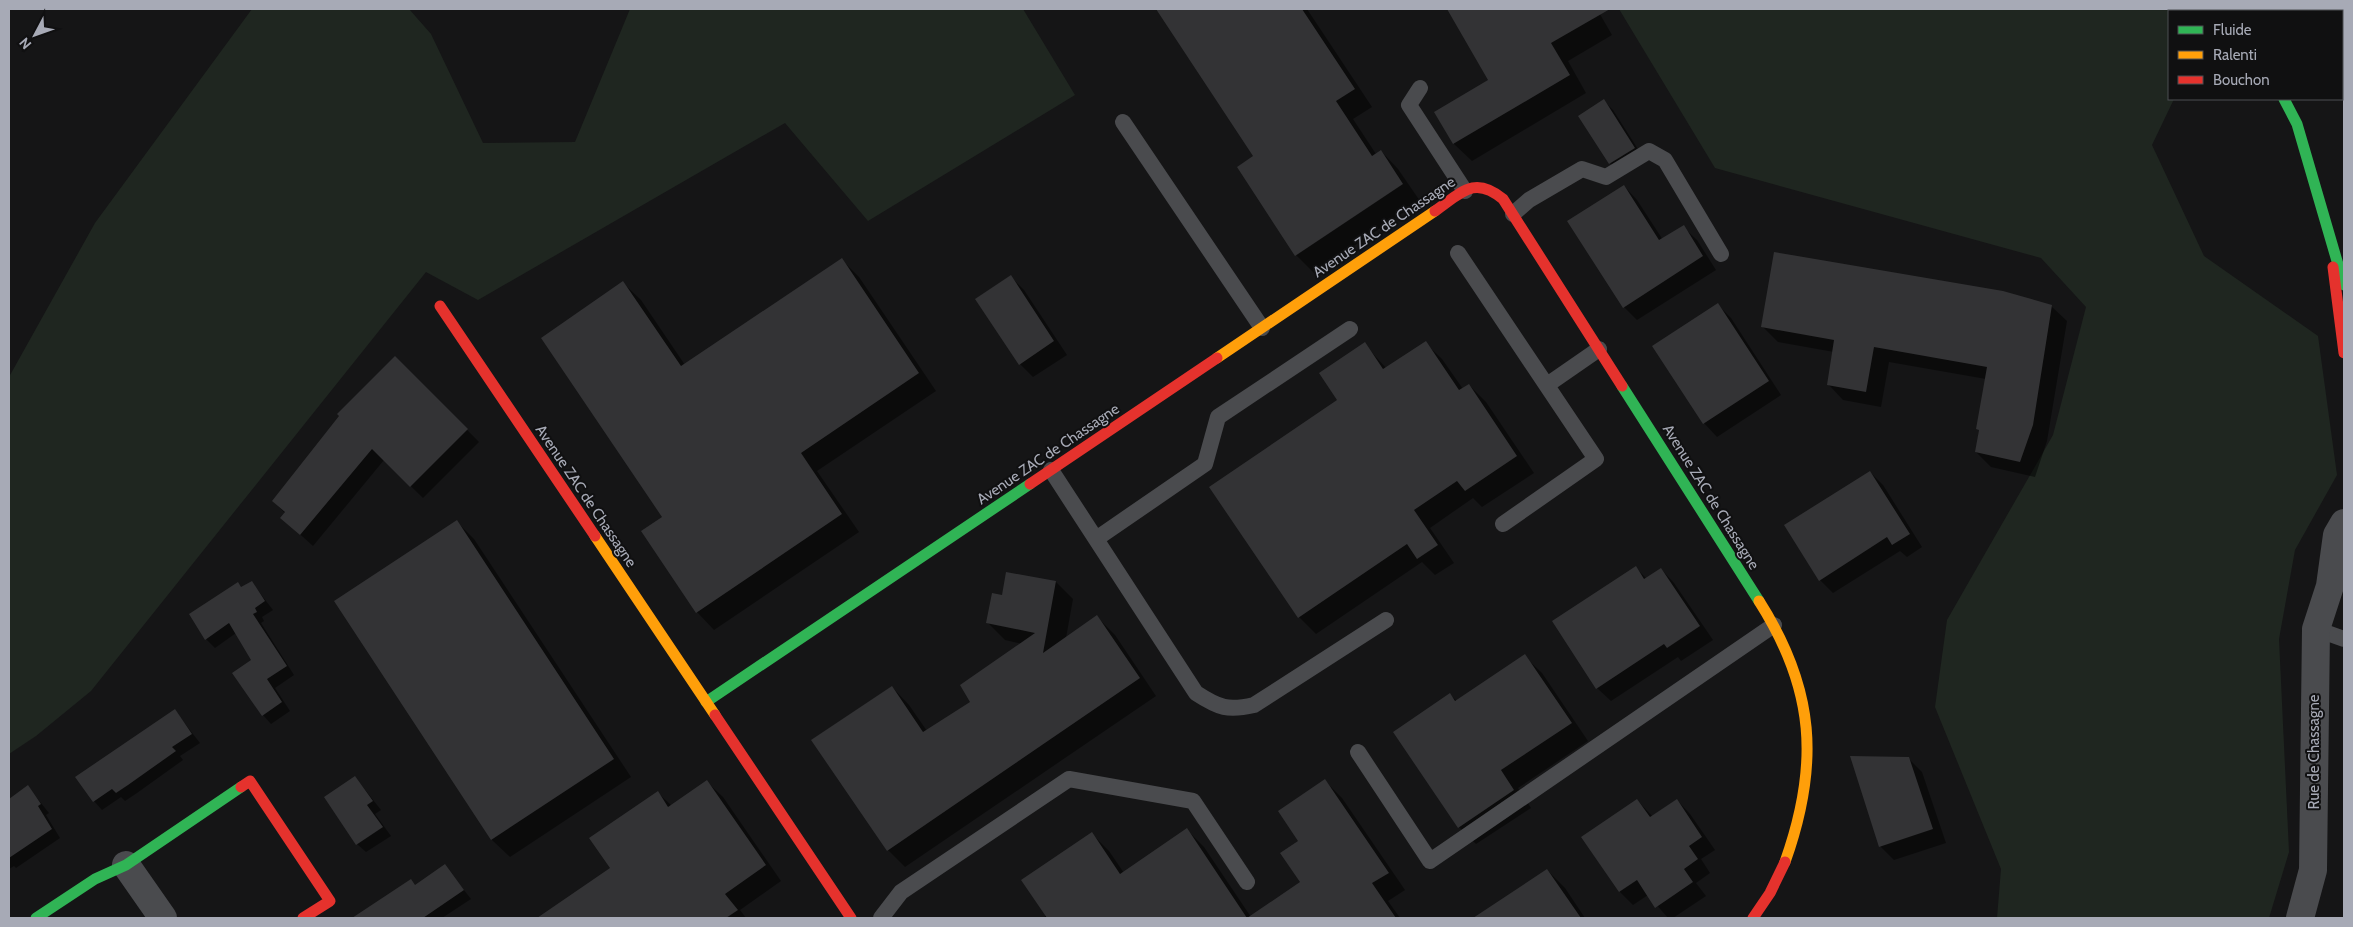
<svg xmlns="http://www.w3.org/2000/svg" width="2353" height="927" font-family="Cabin,sans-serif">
  <rect width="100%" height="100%" fill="#151516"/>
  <path fill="#1f2620" d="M 252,9 L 409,9 L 431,34 L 483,143 L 575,142 L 630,9 L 1023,9 L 1075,95 L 868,221 L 785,123 L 478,300 L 426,272 L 91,691 L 36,736 L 9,754 L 9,377 L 95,223 Z
    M 1619,9 L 2189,9 L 2191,11 L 2169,11 L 2169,99 L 2174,99 L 2152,145 L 2204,256 L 2318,336 L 2337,475 L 2295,550 L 2279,639 L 2289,852 L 2269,918 L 1997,918 L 2001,869 L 1935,707 L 1947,620 L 2053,435 L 2086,307 L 2041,258 L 1715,168 Z"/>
  <path fill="#0007" d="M 1158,9 L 1307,9 L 1372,107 L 1353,119 L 1376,154 L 1381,151 L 1398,169 L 1420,201 L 1314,273 L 1296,255 L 1255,156 Z
    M 1448,9 L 1597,9 L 1612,35 L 1568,61 L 1586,93 L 1472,161 L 1454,144 L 1436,112 L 1490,80 Z
    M 1604,101 L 1613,110 L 1643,157 L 1619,172 L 1610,163 Z
    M 1624,186 L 1637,200 L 1663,240 L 1683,227 L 1697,240 L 1716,270 L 1637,320 L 1624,307 Z
    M 841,259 L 859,277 L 936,391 L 817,471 L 859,532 L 714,630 L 697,612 L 664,518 L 623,283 L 641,300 L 685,365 Z
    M 1011,277 L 1024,290 L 1067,355 L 1033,377 L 1020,364 Z
    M 1718,305 L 1731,318 L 1781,395 L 1717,437 L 1704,423 Z
    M 2051,306 L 2067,321 L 2047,441 L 2035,477 L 1991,467 L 1976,452 L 1986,379 L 1889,362 L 1881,407 L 1843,400 L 1828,384 L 1834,352 L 1778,342 L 1763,327 Z
    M 1425,343 L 1442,359 L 1463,389 L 1469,385 L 1486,402 L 1534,473 L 1482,507 L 1473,498 L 1430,528 L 1454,563 L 1435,575 L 1422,562 L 1316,634 L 1299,617 L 1339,401 L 1364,344 L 1387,369 Z
    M 395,357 L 479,442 L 423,498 L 384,460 L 313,546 L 282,518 L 285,513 L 273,501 Z
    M 1870,472 L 1883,485 L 1922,547 L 1907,557 L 1900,551 L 1833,593 L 1820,580 Z
    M 457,522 L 474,539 L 631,777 L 510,857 L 492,840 L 336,601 Z
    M 1635,567 L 1647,579 L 1661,569 L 1674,583 L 1713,640 L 1681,661 L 1678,657 L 1611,701 L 1597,688 Z
    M 1056,582 L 1073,599 L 1066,638 L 1097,617 L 1115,635 L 1156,696 L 905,867 L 888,850 L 892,687 L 909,705 L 927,731 L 972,702 L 1023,644 L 1005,640 L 987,622 L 1003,596 Z
    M 252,583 L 273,610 L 262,617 L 264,621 L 261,623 L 294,675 L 275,688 L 290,711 L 271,724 L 263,715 L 253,660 L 236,633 L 215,648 L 206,639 L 242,588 Z
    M 1524,656 L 1542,673 L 1588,741 L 1518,788 L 1531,808 L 1476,844 L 1459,827 L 1450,695 L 1457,701 Z
    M 175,711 L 200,743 L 180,756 L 183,760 L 137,793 L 125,801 L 121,797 L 102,810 L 94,801 Z
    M 1908,758 L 1922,772 L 1946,843 L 1894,860 L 1880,846 Z
    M 355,777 L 381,810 L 375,814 L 391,836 L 366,852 L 357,844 Z
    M 1325,781 L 1342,798 L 1405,890 L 1388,901 L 1400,918 L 1044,918 L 1092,834 L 1109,851 L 1124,873 L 1187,830 L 1204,847 L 1251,917 L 1302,883 L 1299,842 Z
    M 707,782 L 723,797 L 781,881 L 740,910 L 746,918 L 616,918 L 641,902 L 639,900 L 612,918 L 563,918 L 555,908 L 611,868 L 658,793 L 672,806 Z
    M 28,787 L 49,813 L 46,815 L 60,838 L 16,868 L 14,866 L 9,869 L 9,819 L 17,813 L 9,800 Z
    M 1637,800 L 1653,817 L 1677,800 L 1690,814 L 1715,850 L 1701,859 L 1710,873 L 1696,883 L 1706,896 L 1673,918 L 1668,918 L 1648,895 L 1633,905 L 1620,892 L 1583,837 Z
    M 445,866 L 471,899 L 442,918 L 374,918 L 368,909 L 416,886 Z
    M 1547,870 L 1565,888 L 1585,918 L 1475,918 Z"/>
  <path fill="#333335" d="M 1156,9 L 1302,9 L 1355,89 L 1336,101 L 1372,156 L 1381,150 L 1403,184 L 1295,256 L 1237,167 L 1253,156 Z
    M 1447,9 L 1610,9 L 1551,43 L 1570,75 L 1453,144 L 1434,112 L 1488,80 Z
    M 1604,99 L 1635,148 L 1609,164 L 1578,116 Z
    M 1624,185 L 1659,240 L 1684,225 L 1703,256 L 1623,308 L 1567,221 Z
    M 1774,252 L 2003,291 L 2052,305 L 2033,425 L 2020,462 L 1975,452 L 1979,430 L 1976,429 L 1987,367 L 1874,347 L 1866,392 L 1827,385 L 1834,340 L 1761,327 Z
    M 842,258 L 919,373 L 801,453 L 842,514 L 696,613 L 641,531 L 662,517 L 541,338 L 623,281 L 681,366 Z
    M 1011,275 L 1054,341 L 1019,365 L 975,299 Z
    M 1718,303 L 1769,381 L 1703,424 L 1652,346 Z
    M 1426,341 L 1459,390 L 1469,384 L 1517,456 L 1465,491 L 1457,481 L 1414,510 L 1438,545 L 1417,559 L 1407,544 L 1298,618 L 1209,487 L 1337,400 L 1319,373 L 1365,342 L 1383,369 Z
    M 395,356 L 468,429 L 410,487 L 372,449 L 300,535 L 280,518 L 285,512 L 272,501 L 339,416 L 337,414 Z
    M 1870,471 L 1910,534 L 1892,545 L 1887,537 L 1819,581 L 1784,525 Z
    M 457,520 L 614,759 L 491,840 L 334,601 Z
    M 1636,566 L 1644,579 L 1661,568 L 1700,626 L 1667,648 L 1664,644 L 1596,689 L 1552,621 Z
    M 1006,572 L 1056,581 L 1043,653 L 1097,615 L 1140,678 L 887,851 L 811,740 L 892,686 L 923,732 L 970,702 L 960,685 L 1035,633 L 986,623 L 992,593 L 1002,595 Z
    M 252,581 L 265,601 L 255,608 L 257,612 L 253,614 L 287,666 L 267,679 L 282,702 L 262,716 L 232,673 L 251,660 L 229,623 L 205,640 L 189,614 L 238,582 L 241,587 Z
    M 1525,654 L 1572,723 L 1501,770 L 1514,790 L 1458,828 L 1393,732 L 1450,693 L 1455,701 Z
    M 175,709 L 192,734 L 172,747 L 176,751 L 128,785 L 116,793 L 112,789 L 93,802 L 75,777 Z
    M 1850,756 L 1909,757 L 1933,829 L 1879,847 Z
    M 355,776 L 373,801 L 367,805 L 383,827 L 356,845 L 324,797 Z
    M 1325,779 L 1389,873 L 1372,883 L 1396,918 L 1047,918 L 1021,880 L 1092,832 L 1120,874 L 1187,828 L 1247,918 L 1300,882 L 1280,853 L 1298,841 L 1278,811 Z
    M 707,780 L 766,865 L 725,894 L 738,910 L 726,918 L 537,918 L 610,868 L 589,838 L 658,791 L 668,807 Z
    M 28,785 L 41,804 L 38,806 L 52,829 L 9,858 L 9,799 Z
    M 1637,799 L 1650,817 L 1677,799 L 1702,837 L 1689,846 L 1698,859 L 1684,869 L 1693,882 L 1655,908 L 1637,880 L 1619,892 L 1581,837 Z
    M 445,864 L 464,890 L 423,918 L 352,918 L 411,879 L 415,885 Z
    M 1547,869 L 1581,918 L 1473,918 Z"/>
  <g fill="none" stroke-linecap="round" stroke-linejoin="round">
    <path stroke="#4a4b4e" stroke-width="16" d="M 1420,88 L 1409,105 L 1465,191
      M 1123,122 L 1262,328
      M 1513,214 L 1529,200 L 1582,169 L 1606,177 L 1649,151 L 1665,160 L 1721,254
      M 1458,253 L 1596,459 L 1503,524
      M 1547,385 L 1599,349
      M 1051,470 L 1196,693 C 1219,708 1228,711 1254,705 L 1386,620
      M 1096,539 L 1205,464 L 1218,417 L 1350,329
      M 2316,629 L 2344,639
      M 1358,752 L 1430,861 L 1774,625
      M 881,918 L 901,892 L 1069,779 L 1193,801 L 1247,882"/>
    <path stroke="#4a4b4e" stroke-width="28" d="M 126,865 L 163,918
      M 2300,918 L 2313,870 L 2316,629 L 2330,586 L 2337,535 L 2344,523"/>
    <path stroke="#30b455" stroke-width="11" d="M 2233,9 L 2235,11
      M 2284,99 L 2297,124 L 2344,285
      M 1622,386 L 1759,601
      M 706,702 L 1030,484
      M 36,918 L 95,879 L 126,865 L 241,787"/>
    <path stroke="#ff9f0a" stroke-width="11" d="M 1217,358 L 1435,211
      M 595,536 L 715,715
      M 1759,601 C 1815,689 1820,764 1785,862"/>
    <path stroke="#e5322d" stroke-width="11" d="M 1435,211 C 1461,193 1474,175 1503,199 L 1622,386
      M 2333,267 L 2344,353
      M 440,306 L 595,536
      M 1030,484 L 1217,358
      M 715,715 L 851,918
      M 241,787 L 250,781 L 330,901 L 303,918
      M 1753,918 L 1770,893 L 1785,862"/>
  </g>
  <g text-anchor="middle" stroke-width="4" stroke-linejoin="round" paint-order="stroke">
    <g font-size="15" fill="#a7aab6" stroke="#101011">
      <text transform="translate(1384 227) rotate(-34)" y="5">Avenue ZAC de Chassagne</text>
      <text transform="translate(1048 454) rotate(-34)" y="5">Avenue ZAC de Chassagne</text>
      <text transform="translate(586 496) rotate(56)" y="5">Avenue ZAC de Chassagne</text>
      <text transform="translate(1711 497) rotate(58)" y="5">Avenue ZAC de Chassagne</text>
      <text transform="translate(2314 752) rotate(-90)" y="5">Rue de Chassagne</text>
    </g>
  </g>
  <rect width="2353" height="927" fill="none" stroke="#a7aab6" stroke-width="20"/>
  <rect x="2168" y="10" width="175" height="90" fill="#101011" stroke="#4c4e53"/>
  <rect x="2178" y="26" width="25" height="8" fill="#30b455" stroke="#4c4e53"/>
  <text x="2213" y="35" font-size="15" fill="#a7aab6">Fluide</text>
  <rect x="2178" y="51" width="25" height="8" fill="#ff9f0a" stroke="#4c4e53"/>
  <text x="2213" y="60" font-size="15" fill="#a7aab6">Ralenti</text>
  <rect x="2178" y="76" width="25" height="8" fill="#e5322d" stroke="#4c4e53"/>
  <text x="2213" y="85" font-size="15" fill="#a7aab6">Bouchon</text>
  <g transform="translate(35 35) rotate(229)" stroke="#101011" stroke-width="4" paint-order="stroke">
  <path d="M0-4L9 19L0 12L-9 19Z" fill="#a7aab6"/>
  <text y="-8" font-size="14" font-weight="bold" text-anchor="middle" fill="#a7aab6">N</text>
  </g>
</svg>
